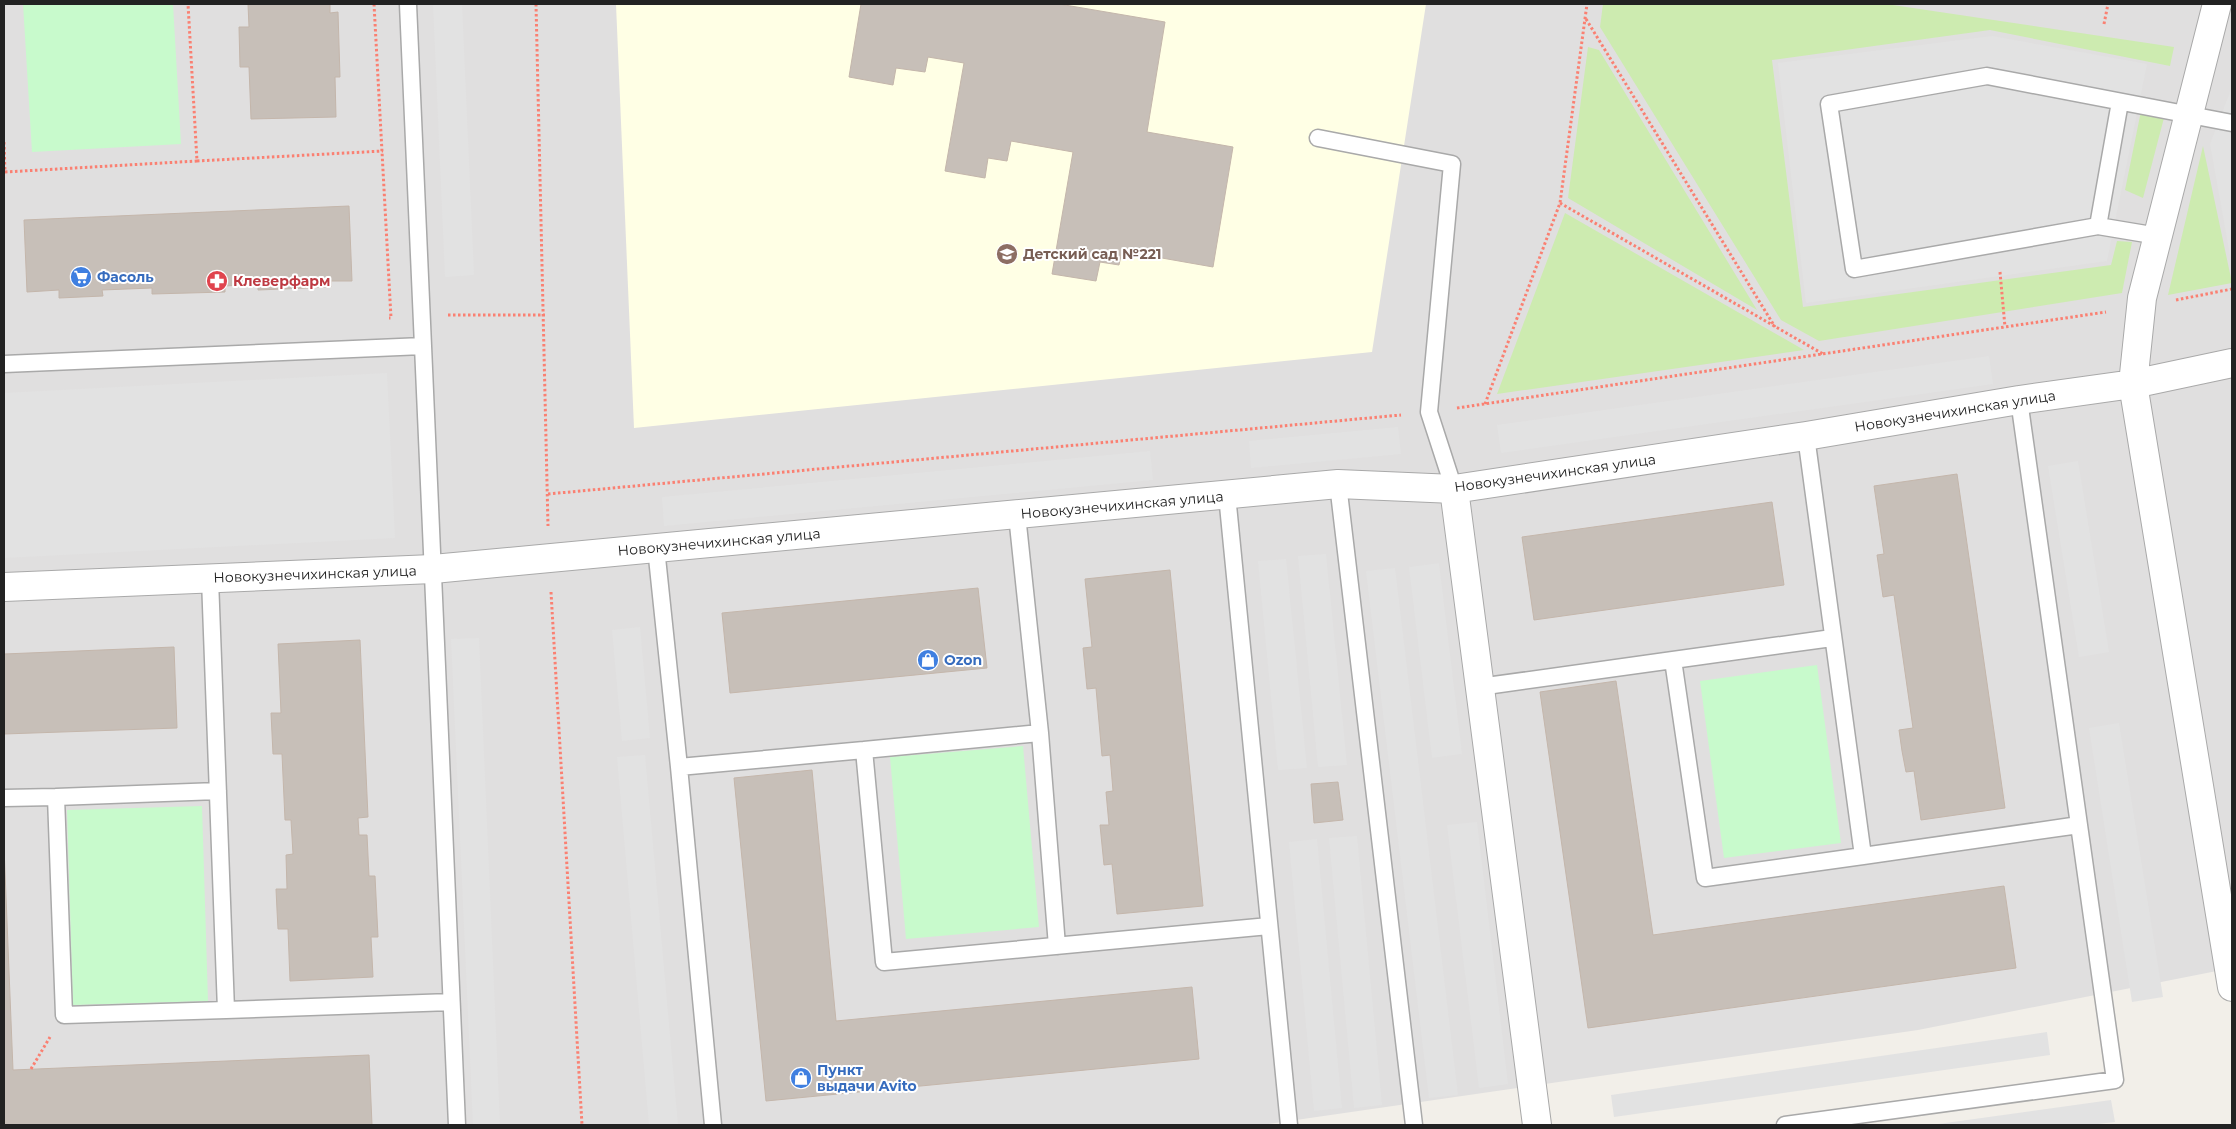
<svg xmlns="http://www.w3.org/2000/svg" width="2236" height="1129" font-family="Montserrat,sans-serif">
  <rect width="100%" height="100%" fill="#f2efe9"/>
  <path fill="#e0dfdf" d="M 4,4 L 2232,4 L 2232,968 L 1918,1030 L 1261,1125 L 4,1125 Z"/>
  <path fill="#ffffe5" d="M 616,4 L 1426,4 L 1372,352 L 634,428 Z"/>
  <path fill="#cdebb0" d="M 1603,4 L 1886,4 L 2174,47 L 2170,66 L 1990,30 L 1772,60 L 1803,307 L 2111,265 L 2117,241 L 2132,242 L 2122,293 L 1819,341 L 1781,320 L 1600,27 Z
    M 1588,47 L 1599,50 L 1757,310 L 1568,198 Z
    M 2141,111 L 2165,114 L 2143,198 L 2125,190 Z
    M 2203,146 L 2232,283 L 2168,295 Z
    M 1565,213 L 1804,350 L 1497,394 Z"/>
  <path fill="#c8facc" d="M 23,4 L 173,4 L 181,144 L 32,152 Z
    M 1817,665 L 1841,843 L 1724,858 L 1700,681 Z
    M 1023,746 L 1039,927 L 906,939 L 890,757 Z
    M 202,806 L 208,1001 L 73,1005 L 67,810 Z"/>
  <path fill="#e2e2e2" d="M 433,4 L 462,4 L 474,275 L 445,277 Z
    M 1992,36 L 2147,64 L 2107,261 L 1806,303 L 1778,63 Z
    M 2232,87 L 2232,266 L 2210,144 Z
    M 1989,356 L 1993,384 L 1501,453 L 1497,425 Z
    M 387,373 L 395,538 L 4,558 L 4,393 Z
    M 1398,427 L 1401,454 L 1251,468 L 1249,441 Z
    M 1150,451 L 1153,480 L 664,526 L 662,497 Z
    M 2078,461 L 2109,652 L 2079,657 L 2048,466 Z
    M 1326,554 L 1347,765 L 1318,767 L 1298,556 Z
    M 1286,559 L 1307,768 L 1278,770 L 1258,561 Z
    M 1439,563 L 1462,754 L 1432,758 L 1409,567 Z
    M 1395,568 L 1458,1095 L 1429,1098 L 1366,571 Z
    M 640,627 L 650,738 L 622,741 L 612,630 Z
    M 479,638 L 500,1125 L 473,1125 L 451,639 Z
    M 2119,723 L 2163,997 L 2132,1002 L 2089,728 Z
    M 645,755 L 678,1125 L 649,1125 L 617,757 Z
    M 1477,822 L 1508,1084 L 1479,1088 L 1447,825 Z
    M 1357,836 L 1382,1105 L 1354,1108 L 1329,838 Z
    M 1317,839 L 1342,1108 L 1314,1111 L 1289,842 Z
    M 2047,1032 L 2050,1055 L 1614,1117 L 1611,1095 Z
    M 2111,1100 L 2115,1122 L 2089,1125 L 1931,1125 Z"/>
  <path fill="#c7bfb8" stroke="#c4b6ab" d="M 248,4 L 330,4 L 330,13 L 338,12 L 340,77 L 335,77 L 336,117 L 251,119 L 249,67 L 240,67 L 239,27 L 249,27 Z
    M 861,4 L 1059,4 L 1165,22 L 1147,132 L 1233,147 L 1213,267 L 1122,251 L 1119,265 L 1100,262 L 1096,281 L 1052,274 L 1073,152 L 1011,141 L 1007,161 L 988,158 L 985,178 L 945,171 L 964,63 L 928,57 L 925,72 L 896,68 L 893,85 L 849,77 Z
    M 349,206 L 352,281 L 331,281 L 331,287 L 258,290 L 258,284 L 225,286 L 225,292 L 152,294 L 152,288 L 102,290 L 103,296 L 59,298 L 59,290 L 27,292 L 24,220 Z
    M 1957,474 L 2005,808 L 1921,820 L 1914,771 L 1906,772 L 1902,751 L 1899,730 L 1913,728 L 1894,595 L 1883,597 L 1877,555 L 1884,554 L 1874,486 Z
    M 1772,502 L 1784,585 L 1534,620 L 1522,537 Z
    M 1170,570 L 1203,906 L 1117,914 L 1112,864 L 1104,865 L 1100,825 L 1109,825 L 1106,792 L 1113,791 L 1110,755 L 1102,756 L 1096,688 L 1087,689 L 1083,648 L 1092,647 L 1085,579 Z
    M 978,588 L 987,668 L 730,693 L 722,613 Z
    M 360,640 L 368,817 L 358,818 L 359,835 L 367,835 L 369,876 L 375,876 L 378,937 L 371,937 L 373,977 L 290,981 L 288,929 L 278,929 L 277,910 L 276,889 L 287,889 L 286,855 L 293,854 L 291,820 L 285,820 L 282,754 L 273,754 L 271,713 L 281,713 L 278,644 Z
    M 174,647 L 177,728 L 4,734 L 4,654 Z
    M 1616,681 L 1653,935 L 2004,886 L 2016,968 L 1588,1028 L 1540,692 Z
    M 812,770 L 836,1021 L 1192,987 L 1199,1059 L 766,1101 L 734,778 Z
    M 1338,782 L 1343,820 L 1314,823 L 1311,784 Z
    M 4,847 L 13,1070 L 369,1055 L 372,1125 L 4,1125 Z"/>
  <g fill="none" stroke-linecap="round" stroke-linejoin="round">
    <g stroke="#a9a9a9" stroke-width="19">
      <path id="lane" d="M 1318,138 L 1452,164 L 1429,412 L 1454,489
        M 2098,226 L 2120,102
        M 2158,236 L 2098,226 L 1854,269 L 1829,104 L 1987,76 L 2232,123
        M 423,346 L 457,1125
        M 4,364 L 423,346 L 408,4
        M 1806,436 L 1863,856 L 2079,825 L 2019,400
        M 1338,484 L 1414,1125
        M 1227,495 L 1289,1125
        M 656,548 L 679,767 L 864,750 L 884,962 L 1269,926
        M 210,579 L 226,1010 L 451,1002
        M 1832,638 L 1673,660 L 1705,878 L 1863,856
        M 1479,687 L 1673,660
        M 1040,733 L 1057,946
        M 864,750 L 1040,733 L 1017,515
        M 679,767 L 713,1125
        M 218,791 L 56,797 L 64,1015 L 226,1010
        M 4,798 L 56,797
        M 1785,1125 L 2115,1080 L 2079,825"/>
    </g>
    <g stroke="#a9a9a9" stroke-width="30">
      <path id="street" d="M 2217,4 L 2142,298 L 2133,384 L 2232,987
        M 1454,489 L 1537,1125
        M 4,587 L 433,569 L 1338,484 L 1454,489 L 1806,436 L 2019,400 L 2133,384 L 2232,363"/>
    </g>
    <path stroke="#fa8072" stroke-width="3" stroke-dasharray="2.5 2.5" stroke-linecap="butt" d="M 374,4 L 391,318 L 389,318
      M 536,4 L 548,526
      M 1586,19 L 1775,327
      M 2104,24 L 2108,4
      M 4,142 L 5,172 L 197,161 L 188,4
      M 197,161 L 383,151
      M 1560,203 L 1823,354
      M 2000,272 L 2005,327
      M 2176,300 L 2232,289
      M 448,315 L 545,315
      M 1485,404 L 1560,203 L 1587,4
      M 1457,408 L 2106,312
      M 548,494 L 1401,415
      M 551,592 L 582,1125
      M 31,1069 L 50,1037"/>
    <use href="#lane" stroke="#fff" stroke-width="16"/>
    <use href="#street" stroke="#fff" stroke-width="28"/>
  </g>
  <defs>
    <g id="school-disc" transform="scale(1.125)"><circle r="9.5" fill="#8d6e63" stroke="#fff"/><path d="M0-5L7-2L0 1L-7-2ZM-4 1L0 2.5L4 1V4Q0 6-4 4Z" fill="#fff"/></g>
    <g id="supermarket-disc" transform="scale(1.125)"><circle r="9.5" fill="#3f7fe0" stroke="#fff"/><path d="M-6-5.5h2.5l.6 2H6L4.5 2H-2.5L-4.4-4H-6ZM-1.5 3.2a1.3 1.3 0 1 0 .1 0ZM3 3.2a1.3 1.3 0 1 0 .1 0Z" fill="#fff"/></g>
    <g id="pharmacy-disc" transform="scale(1.125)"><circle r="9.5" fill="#e0444e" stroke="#fff"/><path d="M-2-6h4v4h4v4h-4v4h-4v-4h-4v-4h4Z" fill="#fff"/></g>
    <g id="shop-disc" transform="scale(1.125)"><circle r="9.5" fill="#3f7fe0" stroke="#fff"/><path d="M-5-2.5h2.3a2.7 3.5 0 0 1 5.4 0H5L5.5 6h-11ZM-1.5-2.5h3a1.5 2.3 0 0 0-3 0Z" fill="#fff"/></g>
  </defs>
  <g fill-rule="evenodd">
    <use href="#school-disc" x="1007" y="254"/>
    <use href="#supermarket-disc" x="81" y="277"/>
    <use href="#pharmacy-disc" x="217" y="281"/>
    <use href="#shop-disc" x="928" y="660"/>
    <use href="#shop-disc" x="801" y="1078"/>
  </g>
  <g text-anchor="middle" stroke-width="4" stroke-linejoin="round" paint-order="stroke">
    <g font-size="14" font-weight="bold" fill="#785e54" stroke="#fff" text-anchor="start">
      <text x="1023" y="259">Детский сад №221</text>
    </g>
    <g font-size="14" font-weight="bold" fill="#366cbe" stroke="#fff" text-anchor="start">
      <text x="97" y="282">Фасоль</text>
      <text x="944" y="665">Ozon</text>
      <text x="817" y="1075">Пункт<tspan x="817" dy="16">выдачи Avito</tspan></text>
    </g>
    <g font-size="14" font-weight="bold" fill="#be3a42" stroke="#fff" text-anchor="start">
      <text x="233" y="286">Клеверфарм</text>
    </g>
    <g font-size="14" fill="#222" stroke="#fff">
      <text transform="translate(1955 411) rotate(-9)" y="5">Новокузнечихинская улица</text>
      <text transform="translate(1555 473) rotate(-8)" y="5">Новокузнечихинская улица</text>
      <text transform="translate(1122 505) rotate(-5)" y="5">Новокузнечихинская улица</text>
      <text transform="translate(719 542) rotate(-5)" y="5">Новокузнечихинская улица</text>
      <text transform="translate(315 574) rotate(-2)" y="5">Новокузнечихинская улица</text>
    </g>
  </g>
  <rect width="2236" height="1129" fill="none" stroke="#222222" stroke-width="10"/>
</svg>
